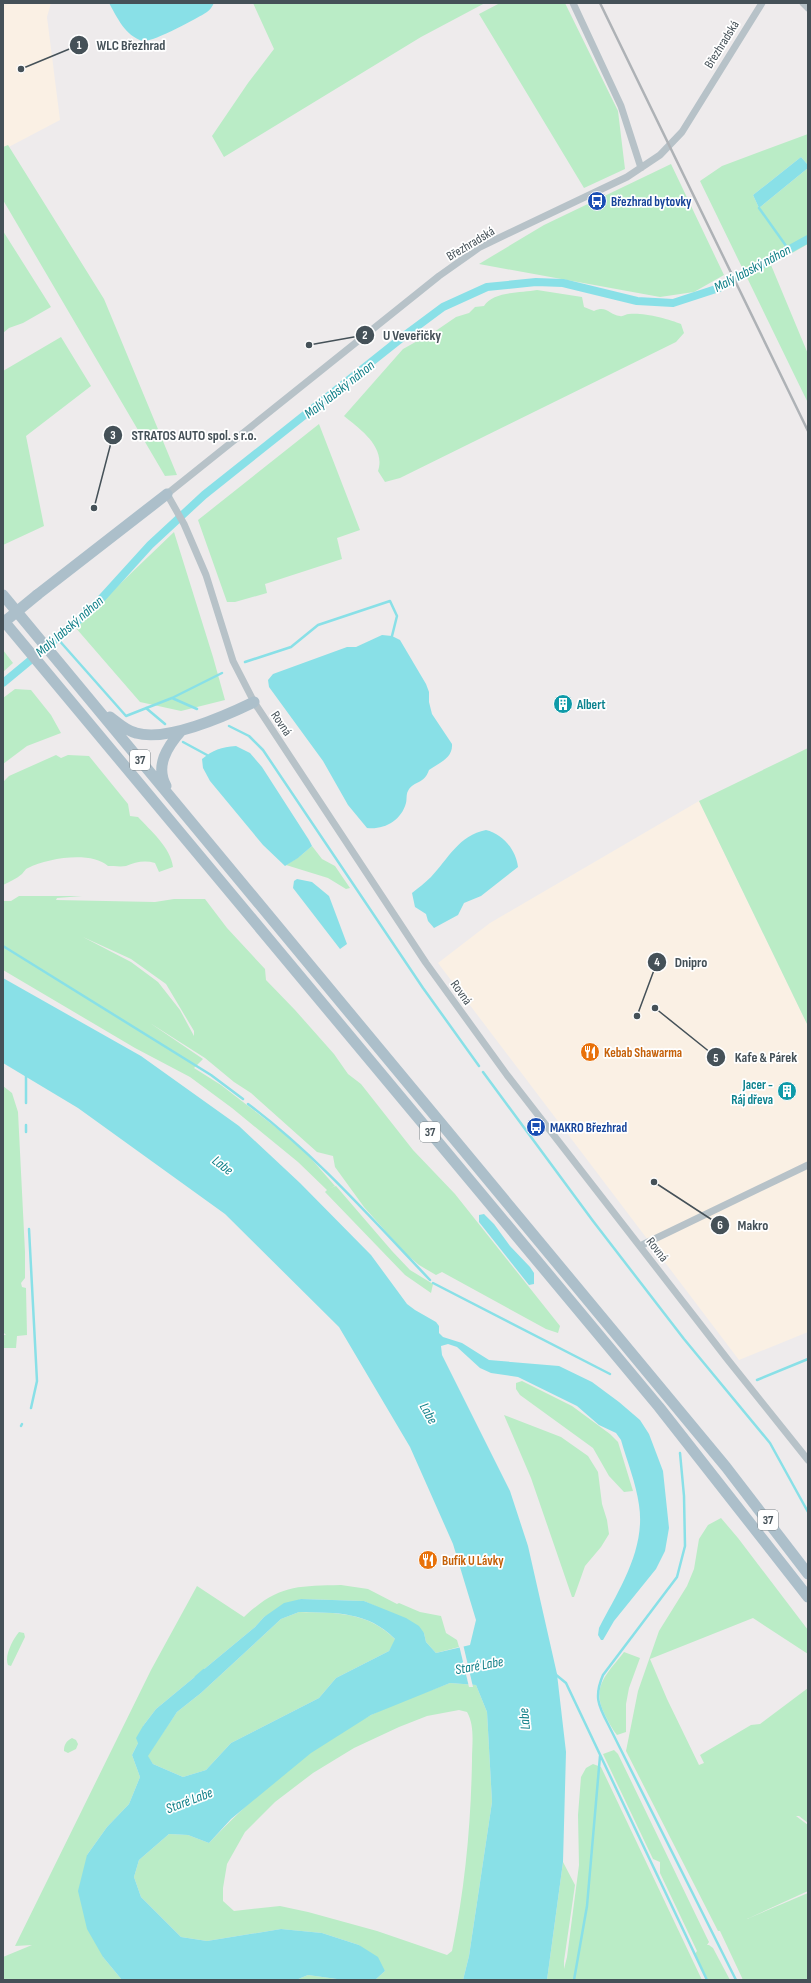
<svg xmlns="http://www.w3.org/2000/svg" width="811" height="1983" font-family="'Sofia Sans Condensed',sans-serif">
  <rect width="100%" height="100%" fill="#eeebec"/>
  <path fill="#faf0e4" d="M 3,3 L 51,3 L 47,17 L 60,120 L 3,150 Z
    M 699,801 L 808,1026 L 808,1332 L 739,1360 L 438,963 L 490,923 Z"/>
  <path fill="#baecc6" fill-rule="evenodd" d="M 253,3 L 485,3 L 421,37 L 224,157 L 212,136 L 248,83 L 274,49 Z
    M 500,3 L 565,3 L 618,111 L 625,169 L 584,188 L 479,14 Z
    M 808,134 L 808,165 L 801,157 L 753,195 L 759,208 L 808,168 L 808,244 L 771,265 L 808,354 L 808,403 L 700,181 L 722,166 Z
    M 8,145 L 104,299 L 177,475 L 165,476 L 3,200 L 3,147 Z
    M 671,164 L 724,275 L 694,292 L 660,297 L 479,264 L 544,225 Z
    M 3,231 L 51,307 L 23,323 L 9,328 L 3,333 Z
    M 537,290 L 582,297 L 584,307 L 594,311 C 607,305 609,315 620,316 C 623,317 626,314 629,314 C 642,312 670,319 681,324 L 684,333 L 676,342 L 400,478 L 385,482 L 378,471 C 386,447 360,429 344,416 L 403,349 L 437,330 L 456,317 L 469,313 L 475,307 L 484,306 C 493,291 521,293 537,290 Z
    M 61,337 L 91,386 L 26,436 L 44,526 L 3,545 L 3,371 Z
    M 319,424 L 360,530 L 337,538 L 342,559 L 265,584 L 267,593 L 235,602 L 227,602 L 198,520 Z
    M 174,532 L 213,657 L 225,700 L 181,711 L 140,702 L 75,627 Z
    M 3,650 L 13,663 L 3,672 Z
    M 15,689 L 31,690 L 51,715 L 61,733 L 27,746 L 3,764 L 3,698 Z
    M 808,748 L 808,1026 L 699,801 Z
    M 56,755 L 61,758 L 68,755 L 89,756 L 128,804 L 130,816 L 138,817 C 150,830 171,848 173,867 L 159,872 L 155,863 C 145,860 135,862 126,866 C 121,867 113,866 108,866 C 91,851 48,858 28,868 C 25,869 24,872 22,874 C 16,879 9,882 3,885 L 3,782 L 9,776 Z
    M 312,846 L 322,859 L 335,866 L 350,888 L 346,889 L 328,878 L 286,865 L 299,857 Z
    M 19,896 L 82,896 L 57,898 L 56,900 L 155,902 L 174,899 L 205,899 L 227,928 L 265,969 L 266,980 L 295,1010 L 334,1054 L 348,1074 L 361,1084 L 413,1150 L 455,1194 L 560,1326 L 558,1333 L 546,1329 L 442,1272 L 436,1275 L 419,1265 L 405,1253 L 364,1207 L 335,1167 L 333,1156 L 317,1152 L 251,1093 L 234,1082 L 205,1058 L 150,1023 L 203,1059 L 194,1068 L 221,1085 L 300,1146 L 335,1186 L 330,1188 L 336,1186 L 392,1251 L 410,1270 L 433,1284 L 431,1293 L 405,1275 L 325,1192 L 327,1190 L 298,1162 L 232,1108 L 190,1077 L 135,1048 L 3,970 L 3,901 L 11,901 ZM 83,937 L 131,959 L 166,984 L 194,1031 L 194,1036 L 180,1010 L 158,982 L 131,962 Z
    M 3,1086 L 12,1093 L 18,1112 L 25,1252 L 25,1278 L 21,1283 L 22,1287 L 26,1288 L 27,1335 L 17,1336 L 16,1348 L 3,1348 L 3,1335 L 6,1335 L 3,1332 Z
    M 522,1381 L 572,1406 L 610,1434 L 618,1442 L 633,1491 L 624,1492 L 609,1476 L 593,1448 L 520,1395 L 516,1389 L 516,1383 Z
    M 504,1415 L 561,1437 L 588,1456 L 598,1472 L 602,1504 L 607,1520 L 609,1534 L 601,1547 L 585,1566 L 574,1597 L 572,1597 L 531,1478 Z
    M 721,1518 L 738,1538 L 808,1630 L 808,1654 L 753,1618 L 650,1659 L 667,1699 L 699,1765 L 704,1763 L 700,1755 L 751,1725 L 760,1724 L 808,1688 L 808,1823 L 799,1816 L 796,1816 L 808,1825 L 808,1891 L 747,1919 L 808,1893 L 808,1980 L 743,1980 L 720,1931 L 718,1931 L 626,1751 L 638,1691 L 659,1631 L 687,1586 L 694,1569 L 699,1539 L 708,1525 Z
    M 341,1585 L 368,1589 L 397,1604 L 399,1603 L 420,1612 L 441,1616 L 446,1633 L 457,1640 L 459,1647 L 436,1653 L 426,1642 L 424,1633 L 384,1610 L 364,1601 L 301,1599 L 264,1617 L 255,1627 L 156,1709 L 143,1726 L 147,1756 L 177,1712 L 201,1693 L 281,1619 L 299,1612 C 337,1613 367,1611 396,1640 L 389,1651 L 336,1678 L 319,1698 L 231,1743 L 206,1770 L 183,1777 L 153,1764 L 138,1743 L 132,1755 L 140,1777 L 129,1804 L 107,1827 L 87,1855 L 103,1957 L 122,1980 L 3,1980 L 3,1957 L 32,1945 L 15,1946 L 151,1670 L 197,1586 L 244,1617 C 278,1585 297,1586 341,1585 Z
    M 19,1632 L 24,1633 L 25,1637 L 11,1666 L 8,1665 C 4,1656 13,1639 19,1632 Z
    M 624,1652 L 640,1658 L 629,1688 L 626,1704 L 626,1732 L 617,1735 C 612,1729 608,1721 604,1713 C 591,1686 608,1673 624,1652 Z
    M 450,1683 L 476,1685 L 487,1712 L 492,1802 L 469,1956 L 463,1980 L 375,1980 L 385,1971 L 359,1945 L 322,1933 L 281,1929 L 207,1941 L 181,1937 L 141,1897 L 134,1877 L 139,1860 L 169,1834 L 188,1835 L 209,1843 C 252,1797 315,1743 371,1715 C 397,1702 424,1693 450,1683 ZM 459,1710 L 467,1712 C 475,1726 472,1744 472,1760 C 471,1824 465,1888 452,1951 L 447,1955 L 377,1931 L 308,1912 L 280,1906 L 234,1911 L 223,1901 L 223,1888 L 227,1864 L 245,1832 L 275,1802 L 313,1773 L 354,1748 L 399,1727 L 427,1716 Z
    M 72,1738 L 76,1740 L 78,1744 L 76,1749 L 68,1753 L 64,1751 C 64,1745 66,1741 72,1738 Z
    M 614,1750 L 618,1754 L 706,1936 L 709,1942 L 707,1945 L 709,1945 L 713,1948 L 730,1980 L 708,1980 L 695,1954 L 697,1951 L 660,1873 L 660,1862 L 653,1859 L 603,1754 Z
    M 593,1764 L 601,1767 L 702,1980 L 547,1980 L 563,1862 L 575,1885 L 564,1961 L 564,1969 L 567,1957 L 579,1865 L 578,1815 L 581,1777 L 586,1768 Z
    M 308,1975 L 344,1980 L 296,1980 Z"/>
  <path fill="#89e0e7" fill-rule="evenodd" d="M 109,3 L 214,3 C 212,7 210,10 207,12 C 198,18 151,43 143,41 C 125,36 117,17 109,3 Z
    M 801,157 L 808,165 L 808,168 L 759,208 L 753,195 Z
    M 382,635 L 392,636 L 400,640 L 426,684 L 429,692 L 429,702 L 432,714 L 452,744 C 453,758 439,763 429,770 C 424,785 414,780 408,791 C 406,794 407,800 406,803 C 401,821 384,830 367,828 L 348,805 L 323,761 L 269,687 L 268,680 L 273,674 L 347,647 L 356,647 Z
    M 236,746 L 250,753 L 262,767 L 309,840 L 312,846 L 298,858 L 285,866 L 263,845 L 210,781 L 203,768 L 202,759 C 213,750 221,747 236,746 Z
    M 486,830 C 503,834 516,850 518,867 L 481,896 L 464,903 L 458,915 L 434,928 L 428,921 L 426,914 L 415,907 L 412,893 C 418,888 425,883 431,877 C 448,859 459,835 486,830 Z
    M 297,879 L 312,882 L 329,896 L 347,944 L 340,949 L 293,888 L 294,881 Z
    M 3,978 L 141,1056 L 239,1126 L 300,1183 L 371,1255 L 407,1304 L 415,1310 L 436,1322 L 439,1326 L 439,1333 L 443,1337 L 462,1343 L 489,1360 L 559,1366 L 592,1382 L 619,1402 L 640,1420 L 649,1434 L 663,1471 L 669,1528 L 665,1551 L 656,1569 L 614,1621 L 603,1640 L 601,1640 L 598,1635 L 599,1628 C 618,1591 646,1550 639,1505 C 636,1483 627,1461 621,1440 L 616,1433 L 599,1425 L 577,1406 L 518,1377 L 491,1373 L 480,1368 L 457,1347 L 448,1344 L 441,1346 L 442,1355 L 510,1491 L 528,1546 L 557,1674 L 566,1752 L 563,1862 L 547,1980 L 463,1980 L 469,1956 L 492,1802 L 487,1712 L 476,1685 L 450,1683 L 371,1715 L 311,1753 L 231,1819 L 209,1843 L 188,1835 L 169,1834 L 139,1860 L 134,1877 L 141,1897 L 181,1937 L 207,1941 L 281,1929 L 322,1933 L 359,1945 L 378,1957 L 385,1971 L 375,1980 L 344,1980 L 308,1975 L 296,1980 L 122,1980 L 103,1957 L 87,1929 L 78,1891 L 87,1855 L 107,1827 L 129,1804 L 140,1777 L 132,1755 L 138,1743 L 136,1738 L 143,1726 L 156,1709 L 255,1627 L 264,1617 L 284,1603 L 301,1599 L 364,1601 L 406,1618 L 419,1626 L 424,1633 L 426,1642 L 436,1653 L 470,1645 L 476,1620 L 453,1544 L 410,1447 L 339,1327 L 225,1214 L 78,1108 L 3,1063 ZM 299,1612 C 337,1613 367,1611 395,1639 L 389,1651 L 336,1678 L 319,1698 L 231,1743 L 206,1770 L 183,1777 L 153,1764 L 148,1756 L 177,1712 L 201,1693 L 281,1619 Z
    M 484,1214 L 494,1224 L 510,1246 L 530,1267 L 534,1273 L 534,1284 L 529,1285 L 479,1222 L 479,1215 Z"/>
  <path fill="#eeebec" d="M 463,1644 L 473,1687 L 469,1687 L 459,1645 Z"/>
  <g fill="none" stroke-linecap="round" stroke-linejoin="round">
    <path stroke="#89e0e7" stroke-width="2.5" d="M 759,208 L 789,250
      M 57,638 L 126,716 L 172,698 L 197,709
      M 245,662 L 291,647 L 318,625 L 390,601 L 397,616 L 392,636
      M 172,698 L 222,673
      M 146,708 L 165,724
      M 229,726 L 249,736 L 263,750 L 423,988 L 479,1066
      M 183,742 L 207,755
      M 3,946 L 211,1075 L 243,1099
      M 483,1072 L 593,1221 L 684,1339 L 770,1443 L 808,1512
      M 26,1074 L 26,1103
      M 248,1104 C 315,1154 372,1219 430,1280
      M 26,1125 L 26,1132
      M 29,1229 L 37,1381 L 31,1408
      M 433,1283 L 610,1374
      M 757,1380 L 808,1359
      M 21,1426 L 22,1424
      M 680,1453 L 684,1496 L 685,1546 L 677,1577 L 603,1675 C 594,1696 598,1705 608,1724 L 736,1980
      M 555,1674 L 566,1683 L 707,1980
      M 196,1677 L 204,1670
      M 574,1980 L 587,1906 L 600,1756"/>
    <path stroke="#89e0e7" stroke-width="8" d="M 3,683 L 91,610 L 150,545 L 204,495 L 404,336 L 443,307 L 487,287 L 536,282 L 563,283 L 637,301 L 673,303 L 719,288 L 808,239"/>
    <path stroke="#b7c2c8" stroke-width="7" d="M 573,3 L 621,106 L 641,168
      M 762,3 L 682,132 L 660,155 L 627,177 L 480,247 L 439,276 L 167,494 L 184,524 L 206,575 L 233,661 L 254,702 L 426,963 L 507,1075 L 728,1360 L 808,1460
      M 803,3 L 808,8
      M 640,1246 L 808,1165"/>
    <path stroke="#acbfca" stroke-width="11" d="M 3,595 L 726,1467 L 808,1574
      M 37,595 L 167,494
      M 3,620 L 659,1407 L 808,1597
      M 110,717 C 117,722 126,731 136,733 C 167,742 225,716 254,702
      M 166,786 C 155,766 167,747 181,731"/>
    <path stroke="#aeb2b6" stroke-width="2.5" d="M 600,3 L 808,431"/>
    <path stroke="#acbfca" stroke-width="11" d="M 3,623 L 37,595"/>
  </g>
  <defs>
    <g id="bus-disc" transform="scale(1)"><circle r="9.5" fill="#1a4fb4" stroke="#fff"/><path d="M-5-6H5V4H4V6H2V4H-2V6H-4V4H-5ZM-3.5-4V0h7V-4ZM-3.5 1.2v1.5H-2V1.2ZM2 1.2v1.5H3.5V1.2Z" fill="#fff"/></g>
    <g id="building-disc" transform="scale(1)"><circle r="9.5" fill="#0f9aa8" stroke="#fff"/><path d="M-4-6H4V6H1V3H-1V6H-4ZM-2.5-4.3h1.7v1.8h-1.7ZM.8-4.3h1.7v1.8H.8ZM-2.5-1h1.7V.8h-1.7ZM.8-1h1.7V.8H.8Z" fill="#fff"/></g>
    <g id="restaurant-disc" transform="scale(1)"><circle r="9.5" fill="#e8710a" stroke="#fff"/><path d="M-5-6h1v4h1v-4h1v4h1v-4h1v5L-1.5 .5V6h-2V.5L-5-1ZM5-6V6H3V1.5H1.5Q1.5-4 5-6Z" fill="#fff"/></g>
  </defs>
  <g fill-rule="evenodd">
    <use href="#bus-disc" x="597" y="201"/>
    <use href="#building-disc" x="563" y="704"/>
    <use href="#restaurant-disc" x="590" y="1052"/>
    <use href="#building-disc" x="787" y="1091"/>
    <use href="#bus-disc" x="536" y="1127"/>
    <use href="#restaurant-disc" x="428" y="1560"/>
  </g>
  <g text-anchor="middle" stroke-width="3.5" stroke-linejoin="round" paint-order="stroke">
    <g fill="#fff" stroke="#7d858a" stroke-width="1">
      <rect x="130" y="750" width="20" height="20" rx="3"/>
      <rect x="420" y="1122" width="20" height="20" rx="3"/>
      <rect x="758" y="1510" width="20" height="20" rx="3"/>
    </g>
    <g font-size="12" font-weight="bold" fill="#455158">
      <text x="140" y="764">37</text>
      <text x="430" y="1136">37</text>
      <text x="768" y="1524">37</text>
    </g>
    <g font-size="13" fill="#455158" stroke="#fff">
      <text transform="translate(721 44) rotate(-58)" y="5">Březhradská</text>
      <text transform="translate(470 243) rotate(-31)" y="5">Březhradská</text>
      <text transform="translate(282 723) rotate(56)" y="5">Rovná</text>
      <text transform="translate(462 992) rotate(54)" y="5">Rovná</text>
      <text transform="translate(658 1249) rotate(52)" y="5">Rovná</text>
    </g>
    <g font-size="13" font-weight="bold" fill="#164399" stroke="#fff" text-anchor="start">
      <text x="611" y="206">Březhrad bytovky</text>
      <text x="550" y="1132">MAKRO Březhrad</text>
    </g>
    <g font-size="13" font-weight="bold" fill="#0d838f" stroke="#fff" text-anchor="start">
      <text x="577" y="709">Albert</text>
      <text x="773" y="1089" text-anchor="end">Jacer -<tspan x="773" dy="15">Ráj dřeva</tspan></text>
    </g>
    <g font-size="13" font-weight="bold" fill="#c56008" stroke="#fff" text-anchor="start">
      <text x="604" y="1057">Kebab Shawarma</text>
      <text x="442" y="1565">Bufík U Lávky</text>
    </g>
    <g font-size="14" font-style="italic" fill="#128089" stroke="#fff">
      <text transform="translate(752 268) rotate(-28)" y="5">Malý labský náhon</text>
      <text transform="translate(339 389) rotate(-38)" y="5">Malý labský náhon</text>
      <text transform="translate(69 626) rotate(-41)" y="5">Malý labský náhon</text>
      <text transform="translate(223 1165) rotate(38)" y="5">Labe</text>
      <text transform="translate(429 1413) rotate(61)" y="5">Labe</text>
      <text transform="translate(479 1665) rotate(-10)" y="5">Staré Labe</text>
      <text transform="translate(524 1719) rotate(-96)" y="5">Labe</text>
      <text transform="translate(189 1800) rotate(-21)" y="5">Staré Labe</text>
    </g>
  </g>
  <path fill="none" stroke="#455158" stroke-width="1.5" d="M21 69L79 45M309 345L365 335M94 508L113 435M637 1016L657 962M655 1008L716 1057M654 1182L720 1225"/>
  <g fill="#455158" stroke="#fff" stroke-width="1.5">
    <circle cx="21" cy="69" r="4"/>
    <circle cx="309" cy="345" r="4"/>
    <circle cx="94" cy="508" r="4"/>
    <circle cx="637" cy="1016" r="4"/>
    <circle cx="655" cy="1008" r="4"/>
    <circle cx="654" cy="1182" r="4"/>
    <circle cx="79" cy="45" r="10"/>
    <circle cx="365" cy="335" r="10"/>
    <circle cx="113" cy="435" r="10"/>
    <circle cx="657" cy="962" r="10"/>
    <circle cx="716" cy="1057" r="10"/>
    <circle cx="720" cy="1225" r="10"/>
  </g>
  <g font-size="12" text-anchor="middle" font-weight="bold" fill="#fff">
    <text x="79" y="49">1</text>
    <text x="365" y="339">2</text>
    <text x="113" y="439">3</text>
    <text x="657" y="966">4</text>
    <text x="716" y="1062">5</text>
    <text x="720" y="1229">6</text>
  </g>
  <g font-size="14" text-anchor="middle" font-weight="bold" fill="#455158" stroke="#fff" stroke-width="3.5" stroke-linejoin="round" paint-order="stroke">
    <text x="131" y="50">WLC Březhrad</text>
    <text x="412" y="340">U Veveřičky</text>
    <text x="194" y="440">STRATOS AUTO spol. s r.o.</text>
    <text x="691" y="967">Dnipro</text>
    <text x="766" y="1062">Kafe &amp; Párek</text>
    <text x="753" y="1230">Makro</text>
  </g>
  <rect width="811" height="1983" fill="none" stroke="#455158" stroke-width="8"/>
</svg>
